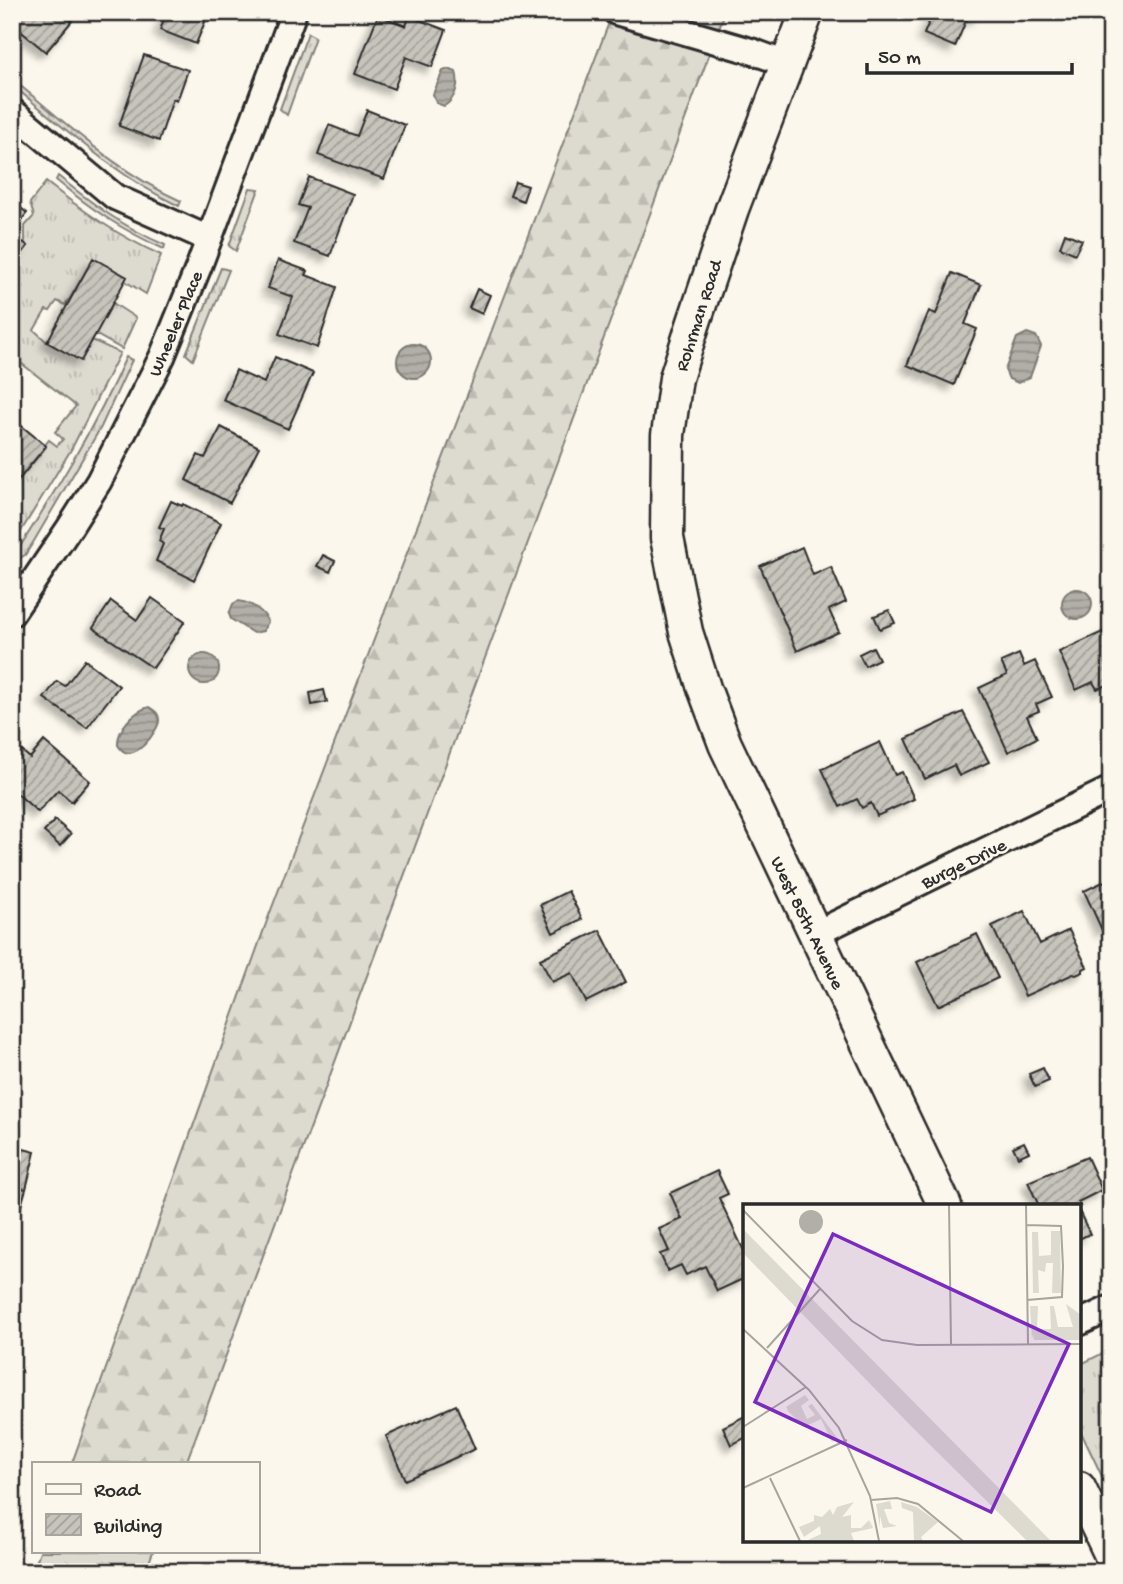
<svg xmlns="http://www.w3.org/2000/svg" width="1123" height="1584" font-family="'Gochi Hand',sans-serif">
  <defs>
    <pattern id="grass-tufts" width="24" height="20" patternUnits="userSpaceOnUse" patternTransform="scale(1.75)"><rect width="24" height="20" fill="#dddad0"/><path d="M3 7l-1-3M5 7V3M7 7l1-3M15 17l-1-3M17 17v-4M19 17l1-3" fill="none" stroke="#bebbb3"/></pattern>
    <pattern id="forest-firs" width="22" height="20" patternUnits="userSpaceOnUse" patternTransform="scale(1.75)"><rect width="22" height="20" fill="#dddad0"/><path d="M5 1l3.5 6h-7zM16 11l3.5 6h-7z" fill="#bebbb3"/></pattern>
    <pattern id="water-rules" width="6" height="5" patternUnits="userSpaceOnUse" patternTransform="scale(1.75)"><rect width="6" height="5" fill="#b1afa7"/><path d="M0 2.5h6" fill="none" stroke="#908f88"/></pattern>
    <pattern id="building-hatch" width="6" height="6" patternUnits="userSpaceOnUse" patternTransform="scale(1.75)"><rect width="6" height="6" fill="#c7c4bc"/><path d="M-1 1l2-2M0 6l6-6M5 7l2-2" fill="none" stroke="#a29f99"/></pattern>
    <filter id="shadow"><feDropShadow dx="-6" dy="6" stdDeviation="3.5" flood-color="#0004"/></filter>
  </defs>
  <rect width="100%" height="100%" fill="#fbf7ec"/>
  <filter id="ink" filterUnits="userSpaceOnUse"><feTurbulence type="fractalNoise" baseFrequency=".0143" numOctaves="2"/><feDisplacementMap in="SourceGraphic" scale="14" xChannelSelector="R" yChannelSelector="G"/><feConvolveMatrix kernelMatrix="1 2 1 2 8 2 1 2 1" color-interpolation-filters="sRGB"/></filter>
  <g filter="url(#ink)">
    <path fill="url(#grass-tufts)" stroke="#84827e" stroke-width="2" d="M 308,33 L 315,37 L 287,115 L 280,109 Z
      M 12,79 C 68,124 115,171 181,201 L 179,206 C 116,176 66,129 12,85 Z
      M 58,176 C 93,204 123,227 165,245 L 164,249 C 122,230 91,209 56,180 Z
      M 46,182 C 83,211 118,236 161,255 L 146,294 L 125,281 L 126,277 L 93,259 L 69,300 L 68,300 L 65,305 L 57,301 L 50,311 L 46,310 L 34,330 L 47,342 L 81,360 L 92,340 L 120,353 L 72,448 L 12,546 L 12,488 L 46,447 L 45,445 L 49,440 L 57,446 L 63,439 L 55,432 L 76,406 L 12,356 L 12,300 L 23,287 L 12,279 L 12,266 L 28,246 L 25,244 L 25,226 L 34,216 L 30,203 Z
      M 250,188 L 259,189 L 236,251 L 229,246 Z
      M 221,268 L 229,270 L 193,360 L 186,354 Z
      M 113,303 L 136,318 L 122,349 L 95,334 Z
      M 126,357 L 132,360 L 101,427 L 34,541 L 25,555 L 18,559 L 14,556 C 55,492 95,427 126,357 Z
      M 1111,1349 L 1111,1495 L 1079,1428 L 1079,1365 Z"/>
    <path fill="url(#forest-firs)" stroke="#84827e" stroke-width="2" d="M 613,12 L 725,12 L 186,1463 L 72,1463 L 268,918 Z
      M 40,1551 L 153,1551 L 146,1572 L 33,1572 Z"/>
    <path fill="url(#water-rules)" stroke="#7b7a75" stroke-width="2" d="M 448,69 L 456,72 C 460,84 455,100 444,106 L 436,103 L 433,94 L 443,71 Z
      M 1027,333 L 1036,336 L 1041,346 L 1030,377 L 1018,383 L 1009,379 L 1005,370 L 1017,338 Z
      M397 361a17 17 0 1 1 34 0a17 17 0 1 1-34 0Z
      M1062 604a15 15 0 1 1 30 0a15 15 0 1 1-30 0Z
      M 238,601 C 250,602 264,611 268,622 L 263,631 L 253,633 L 231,619 L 229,614 L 233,604 Z
      M189 669a15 15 0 1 1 30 0a15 15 0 1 1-30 0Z
      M 149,707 C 154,710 159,713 159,720 C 160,728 132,770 118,745 C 117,729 134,711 149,707 Z"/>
    <path fill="url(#building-hatch)" stroke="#2b2b2b" stroke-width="2" filter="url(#shadow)" d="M 12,12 L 62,12 L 72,21 L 46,52 L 12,24 Z
      M 167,12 L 209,12 L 196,44 L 160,30 Z
      M 933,12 L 978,12 L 975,19 L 968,16 L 955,47 L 924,34 Z
      M 378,15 L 406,26 L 409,16 L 446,30 L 432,67 L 406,57 L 394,89 L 355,74 Z
      M 144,55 L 188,70 L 177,101 L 173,99 L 159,141 L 119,126 Z
      M 367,110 L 405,125 L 384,179 L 318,155 L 329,125 L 357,136 Z
      M 309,177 L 353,194 L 330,256 L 294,243 L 308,208 L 298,205 Z
      M 515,182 L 528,186 L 523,201 L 510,196 Z
      M 12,201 L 27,213 L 15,228 L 20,233 L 16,237 L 28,246 L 12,266 Z
      M 1065,233 L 1082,240 L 1075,254 L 1060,247 Z
      M 93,258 L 127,277 L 81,361 L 47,342 Z
      M 278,260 L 308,271 L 306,275 L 337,287 L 317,348 L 279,334 L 293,297 L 268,288 Z
      M 952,273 L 981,285 L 965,324 L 977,329 L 954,385 L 907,365 L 929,311 L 936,314 Z
      M 477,289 L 490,295 L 482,314 L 469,308 Z
      M 275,357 L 313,373 L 288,429 L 223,400 L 236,370 L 264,383 Z
      M 12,418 L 46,446 L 12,488 Z
      M 221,427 L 259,447 L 230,503 L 186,480 L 198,455 L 205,458 Z
      M 171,501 L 182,506 L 183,504 L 221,523 L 194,580 L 156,561 L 163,544 L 159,541 L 164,529 L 159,527 Z
      M 802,547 L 813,575 L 831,567 L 846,602 L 829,610 L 839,632 L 797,651 L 760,566 Z
      M 323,555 L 335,561 L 330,572 L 317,566 Z
      M 152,598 L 185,621 L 153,668 L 93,628 L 111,601 L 137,620 Z
      M 889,610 L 895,623 L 880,629 L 874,616 Z
      M 1111,628 L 1111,689 L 1109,684 L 1097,689 L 1093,682 L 1076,690 L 1059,652 Z
      M 873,647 L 879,659 L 865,666 L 859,654 Z
      M 1019,654 L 1024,666 L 1035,661 L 1052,697 L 1036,704 L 1039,711 L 1027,716 L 1037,738 L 1008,752 L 979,688 L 1007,675 L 1001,662 Z
      M 85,660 L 119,686 L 87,728 L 44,698 L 57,681 L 65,686 Z
      M 324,690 L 327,702 L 312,705 L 310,693 Z
      M 963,712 L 989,762 L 959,776 L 954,765 L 925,779 L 906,739 Z
      M 44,741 L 90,781 L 72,802 L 58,790 L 38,812 L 12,789 L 12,742 L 30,758 Z
      M 880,742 L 895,775 L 902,772 L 914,799 L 877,816 L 871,803 L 862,808 L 857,799 L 840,807 L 822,769 Z
      M 55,820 L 71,834 L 60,846 L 44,832 Z
      M 1111,878 L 1111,925 L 1102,930 L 1084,891 Z
      M 568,891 L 582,919 L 553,933 L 540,905 Z
      M 1024,911 L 1040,944 L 1069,930 L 1087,967 L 1083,969 L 1083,972 L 1076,975 L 1073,974 L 1025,996 L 992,926 Z
      M 600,930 L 626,982 L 586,1002 L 572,973 L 552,982 L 540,959 Z
      M 977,934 L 998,978 L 938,1006 L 917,962 Z
      M 1043,1068 L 1049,1081 L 1035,1087 L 1029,1074 Z
      M 1024,1142 L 1029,1152 L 1018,1157 L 1013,1147 Z
      M 12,1146 L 35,1152 L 26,1189 L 12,1186 Z
      M 1087,1157 L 1102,1190 L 1078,1202 L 1080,1206 L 1039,1206 L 1028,1182 Z
      M 717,1171 L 728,1194 L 719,1198 L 745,1253 L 745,1278 L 717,1291 L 705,1266 L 686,1275 L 681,1265 L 668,1271 L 660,1254 L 669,1251 L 659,1229 L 682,1219 L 670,1193 Z
      M 12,1186 L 26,1189 L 17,1219 L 12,1218 Z
      M 1079,1211 L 1090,1234 L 1079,1239 Z
      M 456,1405 L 475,1449 L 405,1480 L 386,1436 Z
      M 745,1416 L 745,1438 L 731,1445 L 723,1427 Z"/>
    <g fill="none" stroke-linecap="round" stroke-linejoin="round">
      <g stroke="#2b2b2b" stroke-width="30">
        <path id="minor" d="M 616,12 L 754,52 L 787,64
          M 12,111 L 115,197 L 209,239
          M 12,613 L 70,527 L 99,481 L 162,357 L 199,266 L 294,12
          M 815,934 L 1111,789
          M 1079,1323 L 1111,1308"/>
      </g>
      <g stroke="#2b2b2b" stroke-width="37">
        <path id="tertiary" d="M 807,12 L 732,209 L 694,322 L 676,378 L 668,435 L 667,538 L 686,632 L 704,688 L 725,744 L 945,1206
          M 1079,1488 L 1111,1555"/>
      </g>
      <use href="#minor" stroke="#fbf7ec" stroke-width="24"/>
      <use href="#tertiary" stroke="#fbf7ec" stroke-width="32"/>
    </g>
  </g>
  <g text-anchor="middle" stroke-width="5" stroke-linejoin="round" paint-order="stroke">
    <g font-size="19" fill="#2b2b2b" stroke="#fbf7ec">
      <text transform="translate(697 315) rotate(-72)" y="7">Rohrman Road</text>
      <text transform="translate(174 323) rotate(-67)" y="7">Wheeler Place</text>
      <text transform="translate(963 862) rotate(-26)" y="7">Burge Drive</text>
      <text transform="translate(809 922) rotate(64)" y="7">West 85th Avenue</text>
    </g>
  </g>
  <g transform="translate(743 1204)">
    <rect width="338" height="338" fill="#fbf7ec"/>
    <path d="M 308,27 L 317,27 L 318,89 L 309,89 L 310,59 L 303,59 L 302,68 L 295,66 L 296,89 L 290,89 L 289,28 L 295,28 L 296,52 L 308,51 ZM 323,100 L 338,111 L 338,136 L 291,136 L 290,130 L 289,135 L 287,102 L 295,102 L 294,125 L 308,125 L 307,102 L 311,102 L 315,123 L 330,123 ZM 62,191 L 66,196 L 58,202 L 64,215 L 72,211 L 65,202 L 69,200 L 95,235 L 89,238 L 78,215 L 61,223 L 45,207 L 43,203 ZM 147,297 L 149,305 L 141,305 L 146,319 L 154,322 L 140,324 L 137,312 L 137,323 L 133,300 ZM 111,298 L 99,313 L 108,311 L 108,324 L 118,324 L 126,316 L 128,324 L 127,316 L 130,324 L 108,329 L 111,337 L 63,337 L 78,330 L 77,322 L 61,333 L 56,323 L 71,317 L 71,311 L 79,313 L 87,305 L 90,311 L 94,303 ZM 158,298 L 174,303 L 195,318 L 178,333 L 180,337 L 171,337 L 170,308 L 159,304 Z" fill="#dddad0"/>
    <path d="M 0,25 L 308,337 L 284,337 L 168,222 L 0,49 Z" fill="#dddad0"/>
    <path d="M56 18a12 12 0 1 1 24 0a12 12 0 1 1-24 0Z" fill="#b1afa7"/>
    <path fill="none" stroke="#a8a59f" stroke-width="2" d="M 206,0 L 208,141M 283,0 L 285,140M 0,6 L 109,117 L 139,136 L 174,141 L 338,140M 283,21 L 318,22 L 320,62 L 319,93 L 284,96M 0,125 L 66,186 L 96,224 L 127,292 L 136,337M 24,144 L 77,85M 0,223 L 63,183M 27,274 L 57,337M 0,284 L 104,236M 128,296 L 154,294 L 175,300 L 220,337"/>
    <path fill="#7b2cbf" fill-opacity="0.15" stroke="#7b2cbf" stroke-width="3.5" d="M 90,30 L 326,140 L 248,308 L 12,198 Z"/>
    <rect width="338" height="338" fill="none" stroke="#2b2b2b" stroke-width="3.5"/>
  </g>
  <rect width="1123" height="1584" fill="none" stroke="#fbf7ec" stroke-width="42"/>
  <rect x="21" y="21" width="1081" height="1542" fill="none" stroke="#2b2b2b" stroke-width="2.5" filter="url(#ink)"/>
  <rect x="32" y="1462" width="228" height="91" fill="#fbf7ec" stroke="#a8a59f" stroke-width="2"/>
  <rect x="46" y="1484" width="35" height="10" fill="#fbf7ec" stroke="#a8a59f" stroke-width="2"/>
  <text x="94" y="1496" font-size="21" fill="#2b2b2b">Road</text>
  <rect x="46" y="1514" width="35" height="21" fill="url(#building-hatch)" stroke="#a8a59f" stroke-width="2"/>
  <text x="94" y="1532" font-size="21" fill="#2b2b2b">Building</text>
  <path d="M867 63v10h205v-10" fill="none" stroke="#2b2b2b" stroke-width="3.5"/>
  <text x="878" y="63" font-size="21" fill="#2b2b2b" stroke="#fbf7ec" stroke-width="5" paint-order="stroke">50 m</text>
</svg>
